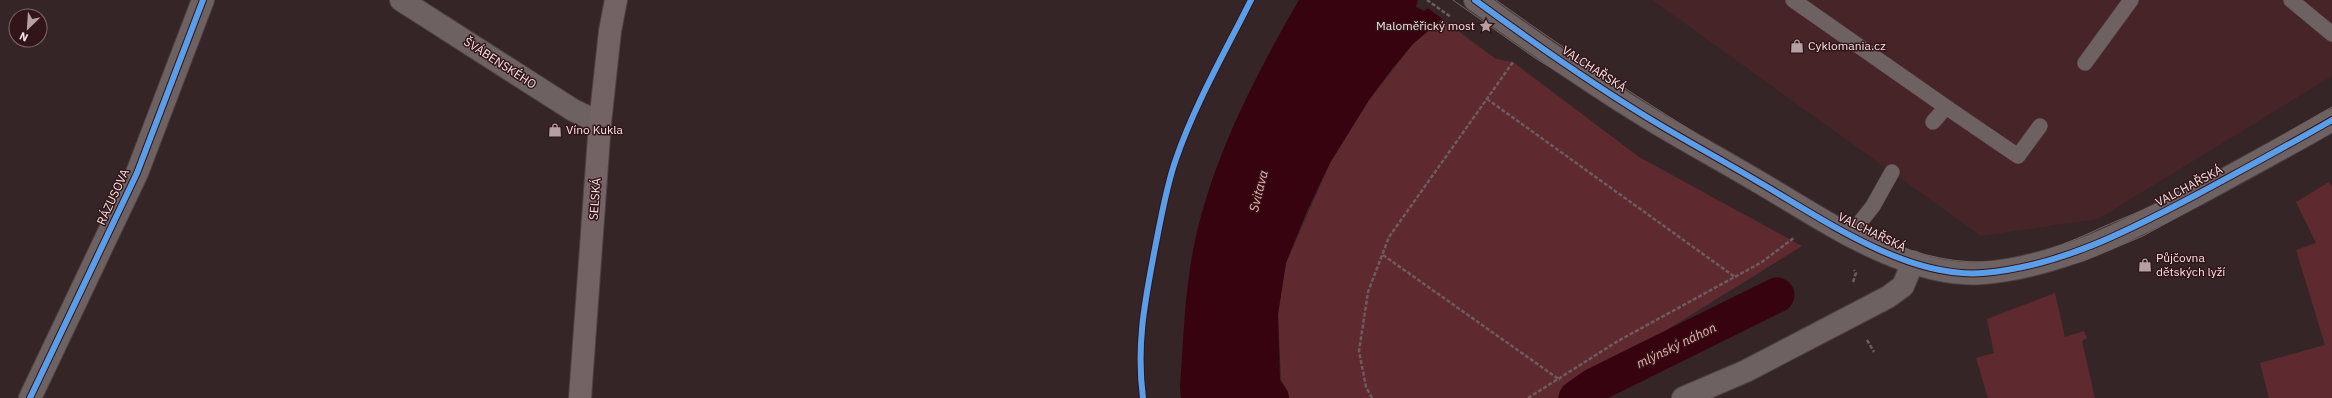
<svg xmlns="http://www.w3.org/2000/svg" width="2332" height="398" font-family="'IBM Plex Sans',sans-serif">
  <rect width="100%" height="100%" fill="#362527"/>
  <path fill="#472428" d="M 1652,0 L 2332,0 L 2332,76 L 2098,219 L 1981,236 Z"/>
  <path fill="#5f2930" d="M 1442,19 L 1496,59 L 1513,62 L 1639,157 L 1802,246 L 1557,398 L 1289,398 L 1288,392 L 1281,380 L 1278,314 L 1286,263 L 1330,163 L 1369,100 L 1413,44 Z
    M 2329,182 L 2332,187 L 2332,398 L 2269,398 L 2260,363 L 2325,345 L 2296,250 L 2316,243 L 2296,202 Z
    M 2055,293 L 2065,337 L 2084,331 L 2087,338 L 2082,341 L 2095,398 L 1988,398 L 1976,358 L 1994,353 L 1987,319 Z"/>
  <path fill="#37030e" d="M 1299,0 L 1418,0 L 1416,7 L 1424,11 L 1441,0 L 1470,0 L 1442,19 L 1413,44 L 1392,69 L 1369,100 L 1330,163 L 1307,211 L 1286,263 L 1278,314 L 1280,380 L 1288,392 L 1289,398 L 1181,398 L 1180,387 C 1183,348 1184,307 1190,269 C 1203,176 1253,79 1299,0 Z"/>
  <path fill="#362527" d="M 1437,0 L 1472,0 L 1444,20 L 1426,7 Z"/>
  <g fill="none" stroke-linecap="round" stroke-linejoin="round">
    <path stroke="#37030e" stroke-width="35" d="M 1576,398 L 1593,386 L 1777,295"/>
    <g stroke="#504143" stroke-width="16">
      <path id="service" d="M 1793,0 L 1946,107 L 1933,122
        M 2291,0 L 2332,34
        M 2085,63 L 2131,0
        M 1946,107 L 2018,156 L 2040,126
        M 1850,235 L 1873,206 L 1892,172"/>
    </g>
    <g stroke="#504143" stroke-width="24">
      <path id="minor" d="M 401,0 L 573,110 L 600,123
        M 1475,0 C 1535,44 1596,87 1660,125 C 1692,144 1725,162 1757,181 C 1821,218 1906,279 1983,273 C 2059,267 2130,230 2196,195 C 2242,170 2287,146 2332,120
        M 30,398 L 137,173 L 203,0
        M 1683,398 L 1746,371 L 1888,297 L 1903,286 L 1913,262"/>
    </g>
    <g stroke="#504143" stroke-width="24">
      <path id="secondary" d="M 580,398 L 600,123 L 610,31 L 616,0"/>
    </g>
    <path stroke="#6c5d5e" stroke-width="2.5" stroke-dasharray="4 2" stroke-linecap="butt" d="M 1427,0 L 1451,17
      M 1487,99 L 1735,277
      M 1383,255 L 1560,380
      M 1853,282 L 1856,273 L 1854,270
      M 1867,340 L 1874,352
      M 1372,398 L 1366,387 L 1359,351 L 1368,292 L 1389,237 L 1513,62
      M 1528,398 L 1618,341 L 1762,262 L 1795,237"/>
    <use href="#service" stroke="#6e6162" stroke-width="15"/>
    <use href="#minor" stroke="#6e6162" stroke-width="22"/>
    <use href="#secondary" stroke="#736364" stroke-width="22"/>
    <path stroke="#726465" stroke-width="1" d="M 1453,0 L 1535,58 L 1843,244 L 1895,267 L 1943,281 L 1978,284 L 2023,277 L 2083,261 L 2143,236 L 2332,131
      M 1496,0 C 1585,64 1676,123 1770,178 C 1837,216 1903,263 1983,262 C 2026,262 2068,243 2105,226 C 2130,215 2156,206 2179,193 C 2231,166 2281,136 2332,107
      M 573,398 L 598,66 L 608,0
      M 588,398 L 612,75 L 624,0"/>
    <g stroke="#321518" stroke-width="8">
      <path id="cycleway" d="M 1475,0 C 1535,44 1596,87 1660,125 C 1692,144 1725,162 1757,181 C 1821,218 1906,279 1983,273 C 2059,267 2130,230 2196,195 C 2242,170 2287,146 2332,120
        M 30,398 L 137,173 L 203,0
        M 1143,398 C 1136,344 1145,301 1155,248 C 1161,219 1166,187 1176,159 C 1195,104 1225,52 1251,0"/>
    </g>
    <use href="#cycleway" stroke="#5a9eea" stroke-width="6"/>
  </g>
  <defs>
    <g id="sight-bare" transform="scale(1.08)"><path d="M0-6L1.8-2.2L6-1.7L2.9 1.2L3.7 5.4L0 3.3L-3.7 5.4L-2.9 1.2L-6-1.7L-1.8-2.2Z" fill="#b4a0a2" stroke="#321518" stroke-width="2.5" paint-order="stroke"/></g>
    <g id="shop-bare" transform="scale(1.08)"><path d="M-5-2.5h2.3a2.7 3.5 0 0 1 5.4 0H5L5.5 6h-11ZM-1.5-2.5h3a1.5 2.3 0 0 0-3 0Z" fill="#b4a0a2" stroke="#321518" stroke-width="2.5" paint-order="stroke"/></g>
  </defs>
  <g fill-rule="evenodd">
    <use href="#sight-bare" x="1486" y="26"/>
    <use href="#shop-bare" x="1797" y="46"/>
    <use href="#shop-bare" x="555" y="130"/>
    <use href="#shop-bare" x="2145" y="265"/>
  </g>
  <g text-anchor="middle" stroke-width="3" stroke-linejoin="round" paint-order="stroke">
    <g font-size="12" fill="#f8e3e4" stroke="#321518" text-anchor="start">
      <text x="1475" y="30" text-anchor="end">Maloměřický most</text>
      <text x="1808" y="50">Cyklomania.cz</text>
      <text x="566" y="134">Víno Kukla</text>
      <text x="2156" y="262">Půjčovna<tspan x="2156" dy="14">dětských lyží</tspan></text>
    </g>
    <g font-size="12" fill="#f8e3e4" stroke="#321518">
      <text transform="translate(500 63) rotate(33)" y="4">ŠVÁBENSKÉHO</text>
      <text transform="translate(1594 69) rotate(33)" y="4">VALCHAŘSKÁ</text>
      <text transform="translate(2189 186) rotate(-28)" y="4">VALCHAŘSKÁ</text>
      <text transform="translate(113 197) rotate(-65)" y="4">RÁZUSOVA</text>
      <text transform="translate(595 199) rotate(-86)" y="4">SELSKÁ</text>
      <text transform="translate(1872 232) rotate(26)" y="4">VALCHAŘSKÁ</text>
    </g>
    <g font-size="13" font-style="italic" fill="#f4acb0" stroke="#321518">
      <text transform="translate(1258 191) rotate(-76)" y="5">Svitava</text>
      <text transform="translate(1676 345) rotate(-26)" y="5">mlýnský náhon</text>
    </g>
  </g>
  <g transform="translate(28 28) rotate(205)"><circle r="19" fill="#321518" stroke="#81676a"/>
  <path d="M0-3L7 15L0 10L-7 15Z" fill="#b4a0a2"/>
  <text y="-6" font-size="11" font-weight="bold" text-anchor="middle" fill="#f8e3e4">N</text>
  </g>
</svg>
